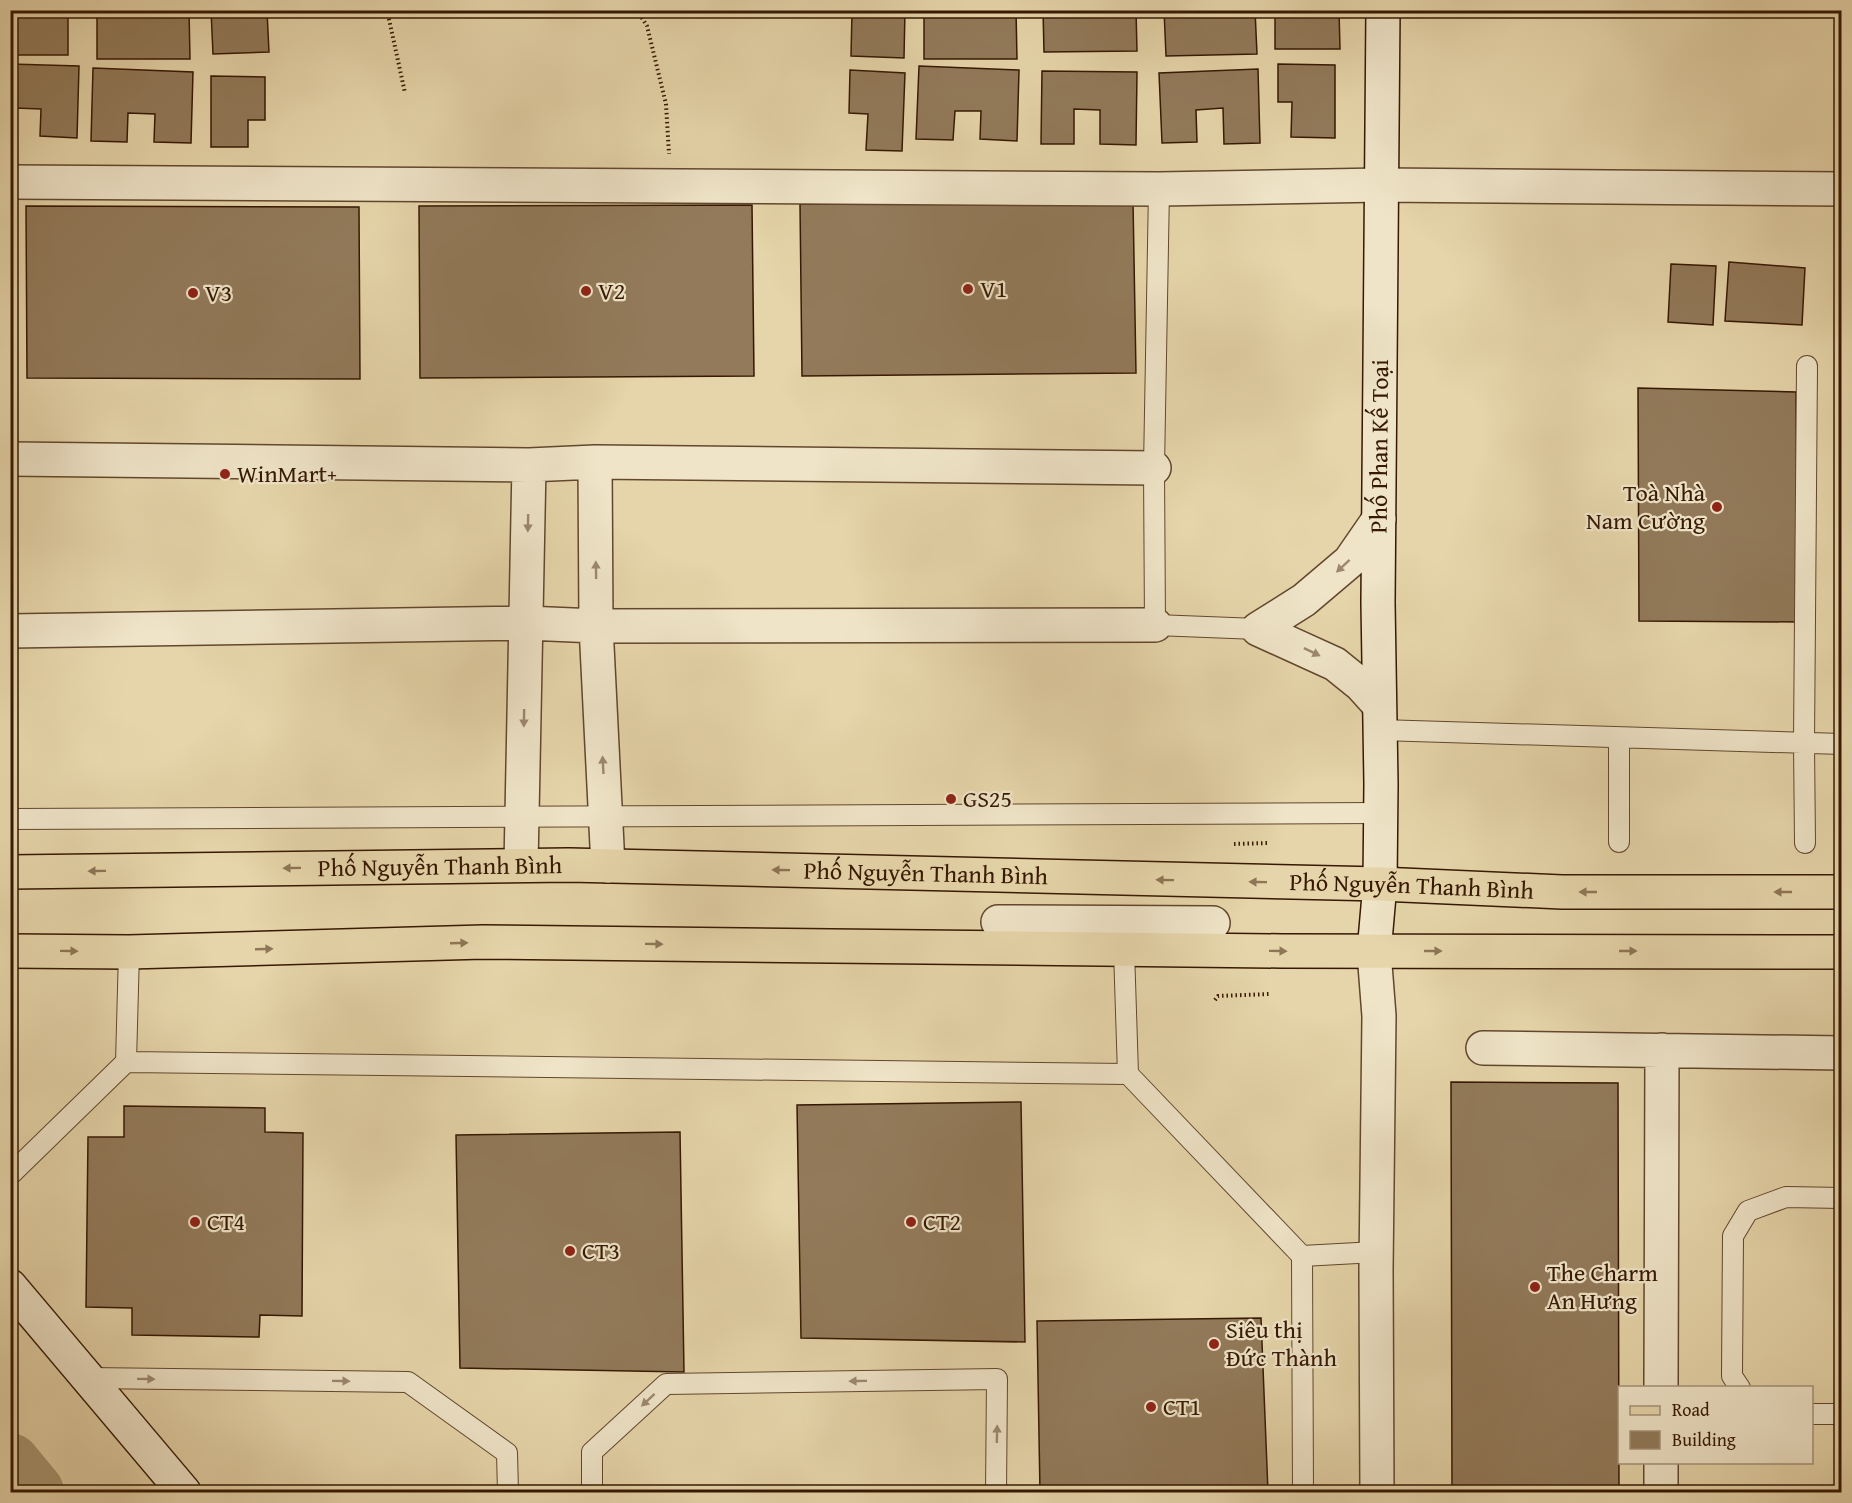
<svg xmlns="http://www.w3.org/2000/svg" width="1852" height="1503" font-family="'Gentium Book Plus',serif">
  <rect width="100%" height="100%" fill="#e6d5aa"/>
  <filter id="stains"><feTurbulence type="fractalNoise" baseFrequency=".00333" numOctaves="4"/><feColorMatrix values="0 0 0 0 .2 0 0 0 0 .09 0 0 0 0 .02 0 0 0 .5 -.17"/></filter>
  <radialGradient id="worn" r=".72"><stop offset=".6" stop-color="#630" stop-opacity="0"/><stop offset="1" stop-color="#630" stop-opacity=".3"/></radialGradient>
  <g fill="none" stroke-linecap="round" stroke-linejoin="round">
    <path stroke="#aa9571" stroke-width="60" d="M 10,1463 L 34,1492"/>
  </g>
  <path fill="#927a5a" stroke="#361803" stroke-width="1.5" d="M 10,10 L 68,10 L 68,55 L 10,55 Z
    M 97,10 L 189,10 L 190,59 L 97,59 Z
    M 211,10 L 267,11 L 269,52 L 213,54 Z
    M 867,10 L 905,10 L 904,58 L 851,56 L 852,12 L 867,13 Z
    M 924,10 L 1016,10 L 1017,59 L 924,59 Z
    M 1043,10 L 1136,10 L 1137,51 L 1044,52 Z
    M 1164,10 L 1255,10 L 1257,54 L 1166,56 Z
    M 1275,10 L 1339,10 L 1340,49 L 1275,49 Z
    M 10,64 L 79,66 L 77,138 L 40,136 L 41,109 L 15,108 L 14,137 L 10,137 Z
    M 1278,64 L 1335,65 L 1335,138 L 1291,137 L 1292,102 L 1278,102 Z
    M 919,66 L 1019,70 L 1017,141 L 980,139 L 981,111 L 955,111 L 953,140 L 916,139 Z
    M 93,68 L 193,72 L 191,143 L 154,142 L 155,114 L 128,113 L 127,142 L 91,141 Z
    M 1258,69 L 1260,143 L 1224,144 L 1223,108 L 1196,110 L 1197,142 L 1162,143 L 1159,73 Z
    M 850,70 L 905,73 L 902,151 L 866,150 L 868,114 L 849,113 Z
    M 1042,71 L 1137,72 L 1136,145 L 1100,144 L 1100,110 L 1074,109 L 1074,144 L 1041,144 Z
    M 211,76 L 265,77 L 265,120 L 248,120 L 248,147 L 211,147 Z
    M 1133,201 L 1136,373 L 802,376 L 800,204 Z
    M 752,205 L 754,376 L 420,378 L 419,206 Z
    M 26,206 L 359,207 L 360,379 L 27,378 Z
    M 1729,262 L 1805,268 L 1802,325 L 1725,321 Z
    M 1671,264 L 1716,266 L 1713,325 L 1668,322 Z
    M 1638,388 L 1796,392 L 1798,622 L 1639,621 Z
    M 1451,1082 L 1618,1083 L 1619,1492 L 1452,1492 Z
    M 1021,1102 L 1025,1342 L 801,1338 L 797,1105 Z
    M 124,1106 L 265,1108 L 265,1132 L 303,1133 L 302,1316 L 260,1315 L 259,1337 L 132,1335 L 132,1308 L 86,1307 L 88,1137 L 124,1137 Z
    M 680,1132 L 684,1372 L 460,1368 L 456,1135 Z
    M 1261,1318 L 1268,1492 L 1040,1492 L 1037,1321 Z"/>
  <g fill="none" stroke-linecap="round" stroke-linejoin="round">
    <g stroke="#62472d" stroke-width="22">
      <path id="lane" d="M 1159,189 L 1154,468 L 1155,625 L 1258,629
        M 1380,730 L 1842,744
        M 1619,738 L 1619,842
        M 10,819 L 1380,813
        M 1805,843 L 1804,743 L 1807,366
        M 1124,950 L 1128,1074 L 1302,1256 L 1303,1492
        M 126,1062 L 1128,1074
        M 10,1175 L 126,1062 L 129,952
        M 1302,1256 L 1376,1252
        M 88,1378 L 408,1382 L 507,1453 L 508,1492
        M 1740,1388 L 1732,1376 L 1733,1236 L 1748,1211 L 1786,1197 L 1842,1198
        M 1812,1414 L 1842,1414
        M 592,1492 L 592,1452 L 666,1384 L 997,1379 L 996,1492"/>
    </g>
    <g stroke="#62472d" stroke-width="36">
      <path id="street" d="M 10,182 L 1159,189 L 1381,185 L 1842,189
        M 10,459 L 529,465 L 595,462 L 1154,468
        M 595,462 L 596,626 L 608,866
        M 1258,629 L 1304,600 L 1350,561 L 1379,519
        M 1258,629 L 1335,664 L 1361,685 L 1379,705
        M 10,631 L 526,623 L 596,626 L 1155,625
        M 521,865 L 529,465
        M 998,922 L 1213,923
        M 1374,952 L 1379,1016 L 1376,1269 L 1377,1492
        M 1483,1048 L 1842,1053
        M 1661,1388 L 1662,1050
        M 1661,1492 L 1661,1462"/>
    </g>
    <g stroke="#361803" stroke-width="36">
      <g id="secondary">
        <path id="s1" d="M 1374,952 L 1380,884 L 1381,784 L 1378,603 L 1383,10"/>
        <path d="M 10,1286 L 184,1492"/>
      </g>
    </g>
    <g stroke="#361803" stroke-width="36">
      <g id="primary">
        <path id="s2" d="M 10,872 L 569,865 L 1380,884 L 1562,892 L 1842,892"/>
        <path d="M 10,951 L 129,952 L 483,942 L 1282,951 L 1842,952"/>
      </g>
    </g>
    <path stroke="#361803" stroke-width="4" stroke-dasharray="1.5 3" stroke-linecap="butt" d="M 387,10 L 405,93
      M 637,10 L 647,26 L 666,104 L 669,154
      M 1234,844 L 1268,843
      M 1215,1000 L 1218,996 L 1270,994"/>
    <use href="#lane" stroke="#efe4c8" stroke-width="20"/>
    <use href="#street" stroke="#efe4c8" stroke-width="33"/>
    <use href="#secondary" stroke="#efe4c8" stroke-width="33"/>
    <use href="#primary" stroke="#e6d5aa" stroke-width="33"/>
  </g>
  <defs><path id="oneway-solid" d="M-6-.8H1V-3.2L6.5 0L1 3.2V.8H-6Z" transform="scale(1.5)"/></defs>
  <g fill="#9c886f">
    <use href="#oneway-solid" transform="translate(528 523) rotate(91)"/>
    <use href="#oneway-solid" transform="translate(1343 566) rotate(137)"/>
    <use href="#oneway-solid" transform="translate(596 570) rotate(-91)"/>
    <use href="#oneway-solid" transform="translate(1312 652) rotate(26)"/>
    <use href="#oneway-solid" transform="translate(524 718) rotate(91)"/>
    <use href="#oneway-solid" transform="translate(603 765) rotate(-93)"/>
    <use href="#oneway-solid" transform="translate(146 1379) rotate(1)"/>
    <use href="#oneway-solid" transform="translate(341 1381) rotate(1)"/>
    <use href="#oneway-solid" transform="translate(858 1381) rotate(179)"/>
    <use href="#oneway-solid" transform="translate(648 1400) rotate(137)"/>
    <use href="#oneway-solid" transform="translate(997 1434) rotate(-89)"/>
  </g>
  <g fill="#8e7656">
    <use href="#oneway-solid" transform="translate(292 868) rotate(179)"/>
    <use href="#oneway-solid" transform="translate(781 870) rotate(-179)"/>
    <use href="#oneway-solid" transform="translate(97 871) rotate(179)"/>
    <use href="#oneway-solid" transform="translate(1165 880) rotate(-179)"/>
    <use href="#oneway-solid" transform="translate(1258 882) rotate(-179)"/>
    <use href="#oneway-solid" transform="translate(1588 892) rotate(-180)"/>
    <use href="#oneway-solid" transform="translate(1783 892) rotate(-180)"/>
    <use href="#oneway-solid" transform="translate(459 943) rotate(-2)"/>
    <use href="#oneway-solid" transform="translate(654 944) rotate(1)"/>
    <use href="#oneway-solid" transform="translate(264 949) rotate(-2)"/>
    <use href="#oneway-solid" transform="translate(69 951) rotate(1)"/>
    <use href="#oneway-solid" transform="translate(1278 951) rotate(1)"/>
    <use href="#oneway-solid" transform="translate(1433 951)"/>
    <use href="#oneway-solid" transform="translate(1628 951)"/>
  </g>
  <g fill="#8f2418" stroke="#efe4c8" stroke-width="2">
    <circle cx="968" cy="289" r="6"/>
    <circle cx="586" cy="291" r="6"/>
    <circle cx="193" cy="293" r="6"/>
    <circle cx="225" cy="474" r="6"/>
    <circle cx="1717" cy="507" r="6"/>
    <circle cx="951" cy="799" r="6"/>
    <circle cx="195" cy="1222" r="6"/>
    <circle cx="911" cy="1222" r="6"/>
    <circle cx="570" cy="1251" r="6"/>
    <circle cx="1535" cy="1287" r="6"/>
    <circle cx="1214" cy="1344" r="6"/>
    <circle cx="1151" cy="1407" r="6"/>
  </g>
  <g text-anchor="middle" stroke-width="4.5" stroke-linejoin="round" paint-order="stroke">
    <g font-size="24" fill="#361803" stroke="#efe4c8" text-anchor="start">
      <text x="980" y="297">V1</text>
      <text x="598" y="299">V2</text>
      <text x="205" y="301">V3</text>
      <text x="237" y="482">WinMart+</text>
      <text x="1705" y="501" text-anchor="end">Toà Nhà<tspan x="1705" dy="28">Nam Cường</tspan></text>
      <text x="963" y="807">GS25</text>
      <text x="207" y="1230">CT4</text>
      <text x="923" y="1230">CT2</text>
      <text x="582" y="1259">CT3</text>
      <text x="1547" y="1281">The Charm<tspan x="1547" dy="28">An Hưng</tspan></text>
      <text x="1226" y="1338">Siêu thị<tspan x="1226" dy="28">Đức Thành</tspan></text>
      <text x="1163" y="1415">CT1</text>
    </g>
    <g font-size="24" fill="#361803" stroke="#efe4c8">
      <text dy="8" stroke="none"><textPath href="#s1" startOffset="506">Phố Phan Kế Toại</textPath></text>
      <text dy="8" stroke="none"><textPath href="#s2" startOffset="430">Phố Nguyễn Thanh Bình</textPath></text>
      <text dy="8" stroke="none"><textPath href="#s2" startOffset="916">Phố Nguyễn Thanh Bình</textPath></text>
      <text dy="8" stroke="none"><textPath href="#s2" startOffset="1402">Phố Nguyễn Thanh Bình</textPath></text>
    </g>
  </g>
  <rect width="1852" height="1503" fill="none" stroke="#e6d5aa" stroke-width="36"/>
  <rect x="12" y="12" width="1828" height="1479" fill="none" stroke="#361803" stroke-width="3"/>
  <rect x="18" y="18" width="1816" height="1467" fill="none" stroke="#361803" stroke-width="1.5"/>
  <rect x="1618" y="1386" width="195" height="78" fill="#efe4c8" stroke="#a59279" stroke-width="1.5"/>
  <rect x="1630" y="1406" width="30" height="9" fill="#e6d5aa" stroke="#a59279" stroke-width="1.5"/>
  <text x="1672" y="1416" font-size="18" fill="#361803">Road</text>
  <rect x="1630" y="1431" width="30" height="18" fill="#927a5a" stroke="#a59279" stroke-width="1.5"/>
  <text x="1672" y="1446" font-size="18" fill="#361803">Building</text>
  <rect width="100%" height="100%" filter="url(#stains)"/>
  <rect width="100%" height="100%" fill="url(#worn)"/>
</svg>
